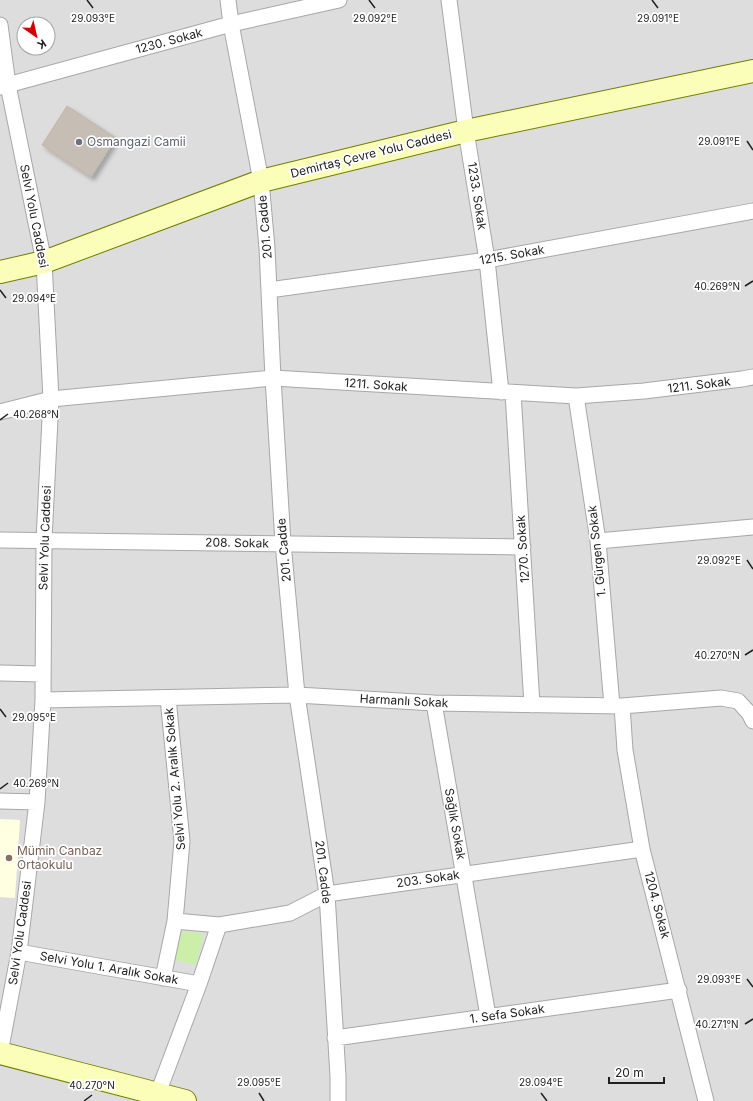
<svg xmlns="http://www.w3.org/2000/svg" width="753" height="1101" font-family="Inter,sans-serif">
  <defs>
    <filter id="shadow"><feDropShadow dx="3.5" dy="3.5" stdDeviation="2" flood-color="#0004"/></filter>
  </defs>
  <rect width="100%" height="100%" fill="#f1eee6"/>
  <path fill="#dedddd" fill-rule="evenodd" d="M 0,0 L 753,0 L 753,1101 L 0,1101 ZM 24,24 L 48,24 L 48,48 L 24,48 Z"/>
  <path fill="#ffffe2" d="M 0,819 L 20,820 L 15,898 L 0,897 Z"/>
  <path fill="#cbefa9" d="M 181,931 L 204,934 L 196,965 L 175,960 Z"/>
  <path fill="#c6bdb5" stroke="#c4b4a7" filter="url(#shadow)" d="M 67,106 L 116,138 L 91,177 L 42,145 Z"/>
  <g fill="none" stroke-linecap="round" stroke-linejoin="round">
    <g stroke="#a7a7a7" stroke-width="17">
      <path id="street" d="M 228,0 L 231,24 L 261,181 L 267,248 L 273,378 L 283,543 L 297,695 L 327,894 L 338,1076 L 338,1101
        M 449,0 L 466,131 L 487,260 L 501,392
        M 0,25 L 8,85 L 44,262 L 51,399 L 44,540 L 43,700 L 37,802 L 19,952 L 0,1053
        M 0,87 L 231,24 L 339,0
        M 269,290 L 487,260 L 753,211
        M 513,393 L 532,705
        M 576,396 L 598,541 L 612,706
        M 0,412 L 51,399 L 273,378 L 576,396 L 644,391 L 742,379 L 753,377
        M 0,540 L 523,547
        M 598,541 L 753,527
        M 0,673 L 42,674
        M 43,700 L 297,695 L 434,703 L 622,706 L 721,698 L 738,701 L 749,713 L 753,721
        M 434,703 L 488,1016
        M 622,706 L 625,750 L 642,849 L 706,1101
        M 0,801 L 37,802
        M 175,921 L 219,925
        M 19,952 L 199,984
        M 163,978 L 175,921 L 182,841 L 168,698
        M 335,1038 L 679,990
        M 158,1093 L 199,984 L 219,925 L 290,913 L 327,894 L 642,849"/>
    </g>
    <g stroke="#717f00" stroke-width="24">
      <path id="secondary" d="M 0,272 L 44,262 L 261,181 L 466,131 L 753,71
        M 0,1053 L 185,1101"/>
    </g>
    <use href="#street" stroke="#fff" stroke-width="15"/>
    <use href="#secondary" stroke="#fbfeb8" stroke-width="22"/>
  </g>
  <path fill="none" stroke="#202020" stroke-width="1.5" d="M 87,0 L 93,8M 369,0 L 375,8M 652,0 L 658,8M 747,141 L 753,150M 745,286 L 753,281M 0,290 L 6,298M 0,420 L 8,414M 747,560 L 753,569M 745,655 L 753,650M 0,709 L 6,717M 0,789 L 8,783M 747,979 L 753,987M 745,1024 L 753,1019M 259,1093 L 264,1101M 541,1093 L 547,1101M 84,1101 L 92,1095"/>
  <circle fill="#6b7280" stroke="#fff" stroke-width="1.5" cx="79" cy="142" r="4"/>
  <circle fill="#8d6e63" stroke="#fff" stroke-width="1.5" cx="9" cy="858" r="4"/>
  <g text-anchor="middle" stroke-width="3.5" stroke-linejoin="round" paint-order="stroke">
    <g font-size="12" fill="#202020" stroke="#fff">
      <text transform="translate(169 41) rotate(-15)" y="4">1230. Sokak</text>
      <text transform="translate(371 154) rotate(-14)" y="4">Demirtaş Çevre Yolu Caddesi</text>
      <text transform="translate(477 196) rotate(81)" y="4">1233. Sokak</text>
      <text transform="translate(34 216) rotate(79)" y="4">Selvi Yolu Caddesi</text>
      <text transform="translate(265 227) rotate(-95)" y="4">201. Cadde</text>
      <text transform="translate(512 255) rotate(-10)" y="4">1215. Sokak</text>
      <text transform="translate(376 385) rotate(4)" y="4">1211. Sokak</text>
      <text transform="translate(699 385) rotate(-7)" y="4">1211. Sokak</text>
      <text transform="translate(45 538) rotate(-88)" y="4">Selvi Yolu Caddesi</text>
      <text transform="translate(237 543) rotate(1)" y="4">208. Sokak</text>
      <text transform="translate(523 549) rotate(-94)" y="4">1270. Sokak</text>
      <text transform="translate(284 550) rotate(-95)" y="4">201. Cadde</text>
      <text transform="translate(597 551) rotate(-96)" y="4">1. Gürgen Sokak</text>
      <text transform="translate(404 701) rotate(3)" y="4">Harmanlı Sokak</text>
      <text transform="translate(175 779) rotate(-95)" y="4">Selvi Yolu 2. Aralık Sokak</text>
      <text transform="translate(455 824) rotate(80)" y="4">Sağlık Sokak</text>
      <text transform="translate(323 872) rotate(83)" y="4">201. Cadde</text>
      <text transform="translate(428 879) rotate(-8)" y="4">203. Sokak</text>
      <text transform="translate(657 905) rotate(75)" y="4">1204. Sokak</text>
      <text transform="translate(20 933) rotate(-82)" y="4">Selvi Yolu Caddesi</text>
      <text transform="translate(109 968) rotate(10)" y="4">Selvi Yolu 1. Aralık Sokak</text>
      <text transform="translate(507 1014) rotate(-8)" y="4">1. Sefa Sokak</text>
    </g>
    <g font-size="12" fill="#5b616d" stroke="#fff" text-anchor="start">
      <text x="87" y="146">Osmangazi Camii</text>
    </g>
    <g font-size="12" fill="#785e54" stroke="#fff" text-anchor="start">
      <text x="17" y="855">Mümin Canbaz<tspan x="17" dy="14">Ortaokulu</tspan></text>
    </g>
  </g>
  <g font-size="10" text-anchor="middle" fill="#202020" stroke="#fff" stroke-width="3.5" stroke-linejoin="round" paint-order="stroke">
    <text x="93" y="22">29.093°E</text>
    <text x="375" y="22">29.092°E</text>
    <text x="658" y="22">29.091°E</text>
    <text x="719" y="145">29.091°E</text>
    <text x="717" y="290">40.269°N</text>
    <text x="34" y="302">29.094°E</text>
    <text x="36" y="418">40.268°N</text>
    <text x="719" y="564">29.092°E</text>
    <text x="717" y="659">40.270°N</text>
    <text x="34" y="721">29.095°E</text>
    <text x="36" y="787">40.269°N</text>
    <text x="719" y="983">29.093°E</text>
    <text x="717" y="1028">40.271°N</text>
    <text x="259" y="1086">29.095°E</text>
    <text x="541" y="1086">29.094°E</text>
    <text x="92" y="1089">40.270°N</text>
  </g>
  <g transform="translate(36 36) rotate(146)"><circle r="19" fill="#ffffff" stroke="#a6a6a6"/>
  <path d="M0-3L7 15L0 10L-7 15Z" fill="#d10000"/>
  <text y="-6" font-size="11" font-weight="bold" text-anchor="middle" fill="#202020">K</text>
  </g>
  <path d="M609 1077v6h55v-6" fill="none" stroke="#202020" stroke-width="2"/>
  <text x="615" y="1077" font-size="12" fill="#202020" stroke="#ffffff" stroke-width="3" paint-order="stroke">20 m</text>
</svg>
